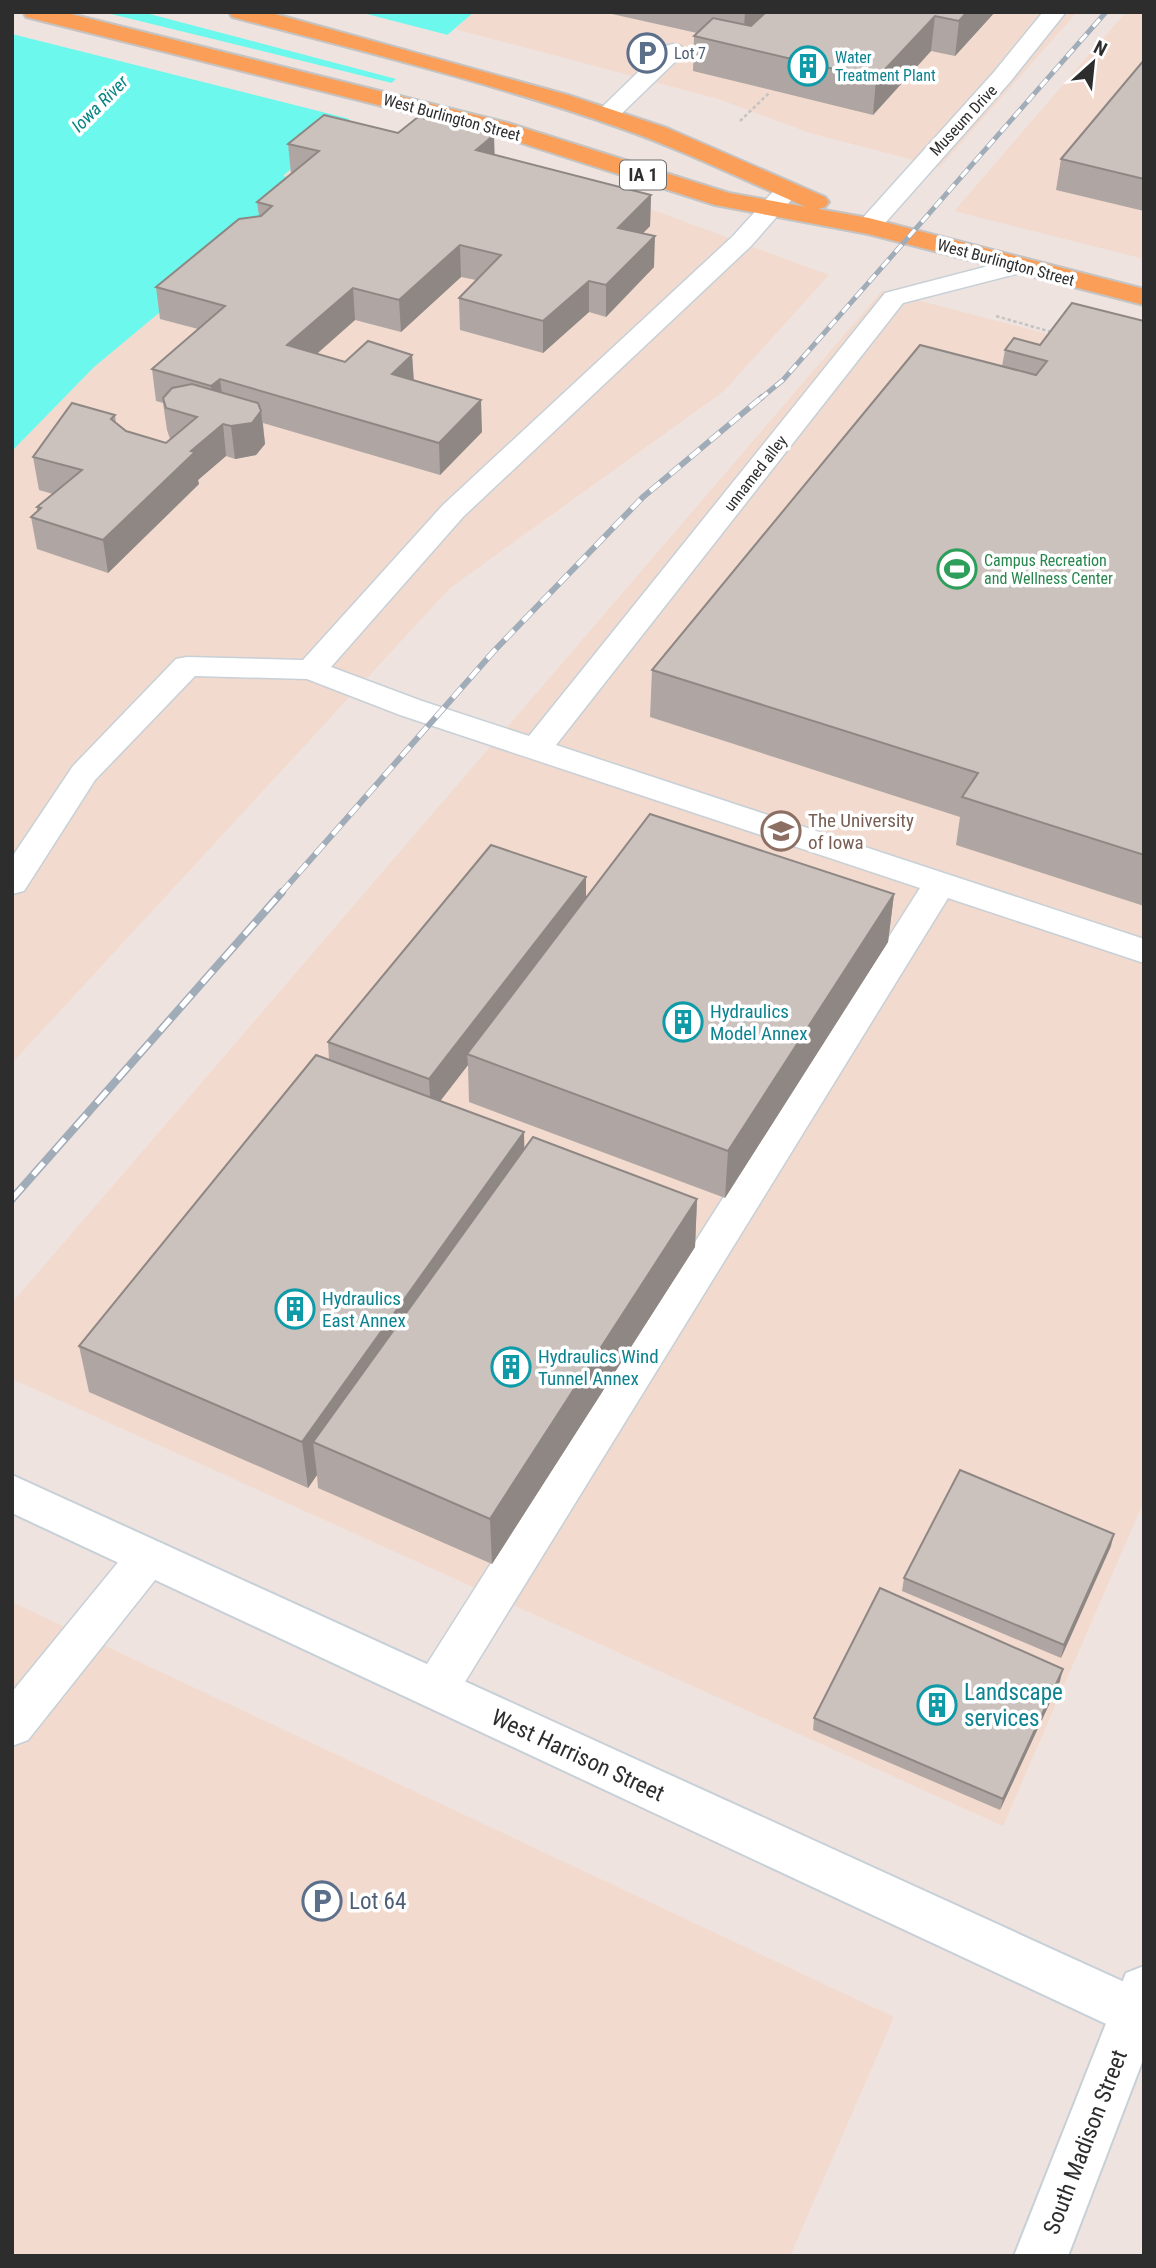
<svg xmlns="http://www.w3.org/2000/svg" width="1156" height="2268" font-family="'Roboto Condensed',sans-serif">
  <rect width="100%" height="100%" fill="#efe3df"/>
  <path fill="#f2dace" d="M 474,12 L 1077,12 L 940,167 L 810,133 L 718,99 L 455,29 Z
    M 1126,12 L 1144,12 L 1144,259 L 954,211 Z
    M 338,129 L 580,183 L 829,275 L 724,391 L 450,588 L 12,1063 L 12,451 L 94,367 L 312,184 L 283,177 Z
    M 882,291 L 1144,359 L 1144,1501 L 1003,1826 L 12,1379 L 12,1303 Z
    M 12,1602 L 894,2017 L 790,2256 L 12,2256 Z"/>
  <path fill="#6cf8ed" d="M 12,12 L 474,12 L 283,176 L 313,185 L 94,367 L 12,451 Z"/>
  <path fill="#efe3df" d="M 12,12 L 103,12 L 396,84 L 354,120 L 12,34 Z
    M 142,12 L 359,12 L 452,36 L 400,80 Z"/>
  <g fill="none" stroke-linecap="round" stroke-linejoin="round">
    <g stroke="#c7d0d7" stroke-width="3">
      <path id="lane" d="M 1043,12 L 1066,12 L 1010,82 L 878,231 L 869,233 L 860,231 L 857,226 L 860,221 L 994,72 Z
        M 673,44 L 681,46 L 684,51 L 681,56 L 615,120 L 599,120 L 595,115 L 599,110 L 665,46 Z
        M 788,183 L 797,185 L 800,190 L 751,246 L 463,517 L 331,667 L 422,701 L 529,736 L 885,293 L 1019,258 L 1028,261 L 1032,266 L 1028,271 L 903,303 L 556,745 L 1144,939 L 1144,963 L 948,898 L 452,1703 L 436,1708 L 420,1703 L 414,1689 L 420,1675 L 920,888 L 400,715 L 307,679 L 195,676 L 95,780 L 24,891 L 12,894 L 12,857 L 73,766 L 176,659 L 187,657 L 303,660 L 443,505 L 733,236 L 779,185 Z
        M 148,1539 L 163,1544 L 169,1557 L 163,1570 L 28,1740 L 12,1746 L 12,1692 L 133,1544 Z"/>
    </g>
    <g stroke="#c7d0d7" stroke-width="4">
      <path id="street" d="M 12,1475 L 1144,1991 L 1144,2033 L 1135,2036 L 1117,2029 L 12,1513 Z"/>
    </g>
    <g stroke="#c7d0d7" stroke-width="4">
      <path id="secondary" d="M 1144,1966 L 1144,2057 L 1068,2256 L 1014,2256 L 1126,1973 Z"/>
    </g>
    <g stroke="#c4c4c4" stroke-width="4">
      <path id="primary" d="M 23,12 L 63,12 L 508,123 L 729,193 L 806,207 C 744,180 683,150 620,128 C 493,83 362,51 232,17 L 229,12 L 268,12 L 568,95 L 667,128 L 825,197 L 829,202 L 825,207 L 818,209 L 869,218 L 1144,289 L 1144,305 L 868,234 L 715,205 L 490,133 L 26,17 Z"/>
    </g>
    <path stroke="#c4c4c4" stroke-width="2.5" stroke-dasharray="3.5 2.5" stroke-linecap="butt" d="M 740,121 L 769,93
      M 996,316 L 1055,333"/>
    <use href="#lane" fill="#fff" fill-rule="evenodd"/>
    <use href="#street" fill="#fff" fill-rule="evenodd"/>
    <use href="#secondary" fill="#fff" fill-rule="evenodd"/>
    <use href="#primary" fill="#fb9e58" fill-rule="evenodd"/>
    <g stroke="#a1acb9" stroke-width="5">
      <path id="rail-far2" d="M 760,399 L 783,380 L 1106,12"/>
    </g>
    <g stroke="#a1acb9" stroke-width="6">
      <path id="rail-far1" d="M 281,893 L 494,651 L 643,497 L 762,397"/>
    </g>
    <g stroke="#a1acb9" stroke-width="8">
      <path id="rail" d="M 12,1199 L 282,892"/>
    </g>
    <use href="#rail-far2" stroke="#fff" stroke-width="3.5" stroke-dasharray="10" stroke-linecap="butt"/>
    <use href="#rail-far1" stroke="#fff" stroke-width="4.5" stroke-dasharray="13" stroke-linecap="butt"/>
    <use href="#rail" stroke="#fff" stroke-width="5" stroke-dasharray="16" stroke-linecap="butt"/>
  </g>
  <path fill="#afa6a3" d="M 603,12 L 995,12 L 955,56 L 931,51 L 873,115 L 693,71 L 694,36 L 697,33 Z
    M 1144,60 L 1144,211 L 1056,190 L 1061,159 Z
    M 398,133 L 495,155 L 651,195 L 650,226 L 643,233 L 654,267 L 606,317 L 589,312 L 543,353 L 460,330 L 459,298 L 476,280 L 461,277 L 401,332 L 355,320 L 317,354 L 345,362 L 412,355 L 414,380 L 482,432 L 440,475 L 263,423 L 265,444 L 256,455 L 235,459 L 226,456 L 198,480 L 199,484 L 108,573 L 37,549 L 31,517 L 37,511 L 37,507 L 53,494 L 39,490 L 33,457 L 115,415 L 116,423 L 126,431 L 166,443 L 170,439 L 167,430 L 163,403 L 156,401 L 152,369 L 198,329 L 160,319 L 156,287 L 259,216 L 257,202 L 291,174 L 288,144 Z
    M 1144,321 L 1144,906 L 956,845 L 960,817 L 650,717 L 652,670 L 1002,366 L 1005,350 L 1040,345 Z
    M 894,894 L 888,942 L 725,1198 L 469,1102 L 468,1065 L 440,1101 L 524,1132 L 524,1150 L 697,1199 L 695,1247 L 492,1564 L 318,1488 L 317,1475 L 308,1488 L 89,1392 L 79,1346 L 329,1060 L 328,1042 L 586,898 Z
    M 1111,1546 L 1061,1658 L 902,1591 L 904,1578 Z
    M 1060,1681 L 1000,1810 L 813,1730 L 814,1718 Z"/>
  <path fill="#8e8784" d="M 745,12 L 776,12 L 743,43 Z
    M 967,12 L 995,12 L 955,56 L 959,21 Z
    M 935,16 L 931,51 L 873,115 L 876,79 Z
    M 494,135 L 495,165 L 476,150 Z
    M 651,195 L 650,226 L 618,259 L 618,228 Z
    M 655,236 L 654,267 L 606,317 L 606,285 Z
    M 460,245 L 461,277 L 401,332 L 399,300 Z
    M 589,281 L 589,312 L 543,353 L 543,321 Z
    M 353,288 L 355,320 L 290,377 L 287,345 Z
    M 412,355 L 414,387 L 392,374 Z
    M 220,379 L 224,411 L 215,418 L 211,386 Z
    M 481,400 L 482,432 L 440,475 L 439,443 Z
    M 261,411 L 265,444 L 256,455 L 235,459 L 231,426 Z
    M 223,424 L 226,456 L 198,480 L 199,484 L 108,573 L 103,540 L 191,451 Z
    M 586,877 L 586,911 L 467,1054 L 468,1065 L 431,1113 L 429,1079 Z
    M 894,894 L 888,942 L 725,1198 L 728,1151 Z
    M 524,1132 L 525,1180 L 313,1442 L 317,1475 L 308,1488 L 302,1442 Z
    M 697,1199 L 695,1247 L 492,1564 L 490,1519 Z
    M 1114,1534 L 1111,1546 L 1061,1658 L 1064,1645 Z
    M 1063,1669 L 1060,1681 L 1000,1810 L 1003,1799 Z"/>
  <path fill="#cbc1bd" stroke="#8e8784" stroke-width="2" d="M 766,12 L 967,12 L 959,21 L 935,16 L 876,79 L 694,36 L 713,18 L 751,26 Z
    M 1144,60 L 1144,179 L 1061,159 Z
    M 324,115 L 398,133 L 418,117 L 494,135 L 476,150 L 651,195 L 618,228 L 655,236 L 606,285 L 589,281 L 543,321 L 459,298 L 501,255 L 460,245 L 399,300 L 353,288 L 287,345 L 345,362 L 368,341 L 412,355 L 392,374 L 481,400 L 439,443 L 220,379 L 211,386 L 152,369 L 225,306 L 156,287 L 239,219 L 261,216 L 272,206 L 257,202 L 319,151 L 288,144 Z
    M 1072,303 L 1144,321 L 1144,855 L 962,797 L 978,773 L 652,670 L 920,345 L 1036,375 L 1047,361 L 1005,350 L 1014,338 L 1040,345 Z
    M 192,384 L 258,403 L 261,411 L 252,423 L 231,426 L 223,424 L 191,451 L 195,452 L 103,540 L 31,517 L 41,508 L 37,507 L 82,470 L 33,457 L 72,403 L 115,415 L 111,419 L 126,431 L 166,443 L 197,417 L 166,408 L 163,398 L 172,388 Z
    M 650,814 L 894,894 L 728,1151 L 467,1054 Z
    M 491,845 L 586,877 L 429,1079 L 328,1042 Z
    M 316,1055 L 524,1132 L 302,1442 L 79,1346 Z
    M 533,1137 L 697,1199 L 490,1519 L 313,1442 Z
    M 960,1470 L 1114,1534 L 1064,1645 L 904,1578 Z
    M 880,1588 L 1063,1669 L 1003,1799 L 814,1718 Z"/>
  <defs>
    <g id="parking-ring" transform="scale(2.0125)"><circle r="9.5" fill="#fff" stroke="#5c6f8a" stroke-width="1.5"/><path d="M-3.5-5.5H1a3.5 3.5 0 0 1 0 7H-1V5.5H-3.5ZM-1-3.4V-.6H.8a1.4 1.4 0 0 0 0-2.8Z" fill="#5c6f8a"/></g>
    <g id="building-ring" transform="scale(2.0125)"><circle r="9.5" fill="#fff" stroke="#0f9aa8" stroke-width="1.5"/><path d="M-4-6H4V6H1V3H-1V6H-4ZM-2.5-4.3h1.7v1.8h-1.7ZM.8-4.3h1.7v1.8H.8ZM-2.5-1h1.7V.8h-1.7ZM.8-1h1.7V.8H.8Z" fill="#0f9aa8"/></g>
    <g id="stadium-ring" transform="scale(2.0125)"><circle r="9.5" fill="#fff" stroke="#2e9e5b" stroke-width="1.5"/><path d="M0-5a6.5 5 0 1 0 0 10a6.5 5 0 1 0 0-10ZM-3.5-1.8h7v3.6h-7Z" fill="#2e9e5b"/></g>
    <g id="university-ring" transform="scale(2.0125)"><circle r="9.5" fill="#fff" stroke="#8d6e63" stroke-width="1.5"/><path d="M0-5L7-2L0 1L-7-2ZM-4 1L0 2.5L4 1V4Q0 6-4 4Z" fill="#8d6e63"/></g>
  </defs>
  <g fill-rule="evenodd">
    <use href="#parking-ring" x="647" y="53"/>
    <use href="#building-ring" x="808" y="66"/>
    <use href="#stadium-ring" x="957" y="569"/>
    <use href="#university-ring" x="781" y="831"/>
    <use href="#building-ring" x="683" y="1022"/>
    <use href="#building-ring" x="295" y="1309"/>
    <use href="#building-ring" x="511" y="1367"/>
    <use href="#building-ring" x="937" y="1705"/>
    <use href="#parking-ring" x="322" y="1901"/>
  </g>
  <g text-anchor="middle" stroke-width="7" stroke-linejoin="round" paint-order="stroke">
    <g font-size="16" fill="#4e5e75" stroke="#fff" text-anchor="start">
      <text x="674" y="59">Lot 7</text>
    </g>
    <g font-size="16" fill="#0d838f" stroke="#fff" text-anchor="start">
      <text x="835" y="63">Water<tspan x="835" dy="18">Treatment Plant</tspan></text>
    </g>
    <g font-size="16" fill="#2d2d2d" stroke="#fff">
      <text transform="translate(452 117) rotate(15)" y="6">West Burlington Street</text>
      <text transform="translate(963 120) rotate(-47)" y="6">Museum Drive</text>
      <text transform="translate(1006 262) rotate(15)" y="6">West Burlington Street</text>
      <text transform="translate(755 473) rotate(-52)" y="6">unnamed alley</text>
    </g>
    <g font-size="16" fill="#27864d" stroke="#fff" text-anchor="start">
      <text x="984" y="566">Campus Recreation<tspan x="984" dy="18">and Wellness Center</tspan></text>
    </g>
    <g font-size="18" font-style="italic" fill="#068484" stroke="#fff">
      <text transform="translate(100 104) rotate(-45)" y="6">Iowa River</text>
    </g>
    <rect fill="#fff" stroke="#6c6c6c" stroke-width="2" x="620" y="160.5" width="46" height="29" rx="5"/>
    <g font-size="18" font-weight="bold" fill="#2d2d2d">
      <text x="643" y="181">IA 1</text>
    </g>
    <g font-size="19" fill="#785e54" stroke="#fff" text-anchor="start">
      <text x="808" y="827">The University<tspan x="808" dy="22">of Iowa</tspan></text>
    </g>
    <g font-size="19" fill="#0d838f" stroke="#fff" text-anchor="start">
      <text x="710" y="1018">Hydraulics<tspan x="710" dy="22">Model Annex</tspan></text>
      <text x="322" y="1305">Hydraulics<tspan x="322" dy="22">East Annex</tspan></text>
      <text x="538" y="1363">Hydraulics Wind<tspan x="538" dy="22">Tunnel Annex</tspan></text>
    </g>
    <g font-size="23" fill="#0d838f" stroke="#fff" text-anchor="start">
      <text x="964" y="1700">Landscape<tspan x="964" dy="26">services</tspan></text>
    </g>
    <g font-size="23" fill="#2d2d2d" stroke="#fff">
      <text transform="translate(578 1755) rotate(25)" y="8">West Harrison Street</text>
      <text transform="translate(1085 2142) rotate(-69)" y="8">South Madison Street</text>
    </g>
    <g font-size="23" fill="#4e5e75" stroke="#fff" text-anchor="start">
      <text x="349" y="1909">Lot 64</text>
    </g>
  </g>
  <rect width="1156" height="2268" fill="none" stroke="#2d2d2d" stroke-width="28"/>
  <g transform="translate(1093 63) rotate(27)" stroke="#ffffff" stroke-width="5" paint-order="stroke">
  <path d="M0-5L12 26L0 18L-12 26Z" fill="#2d2d2d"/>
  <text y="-10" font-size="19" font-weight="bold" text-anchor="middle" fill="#2d2d2d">N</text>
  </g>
</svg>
